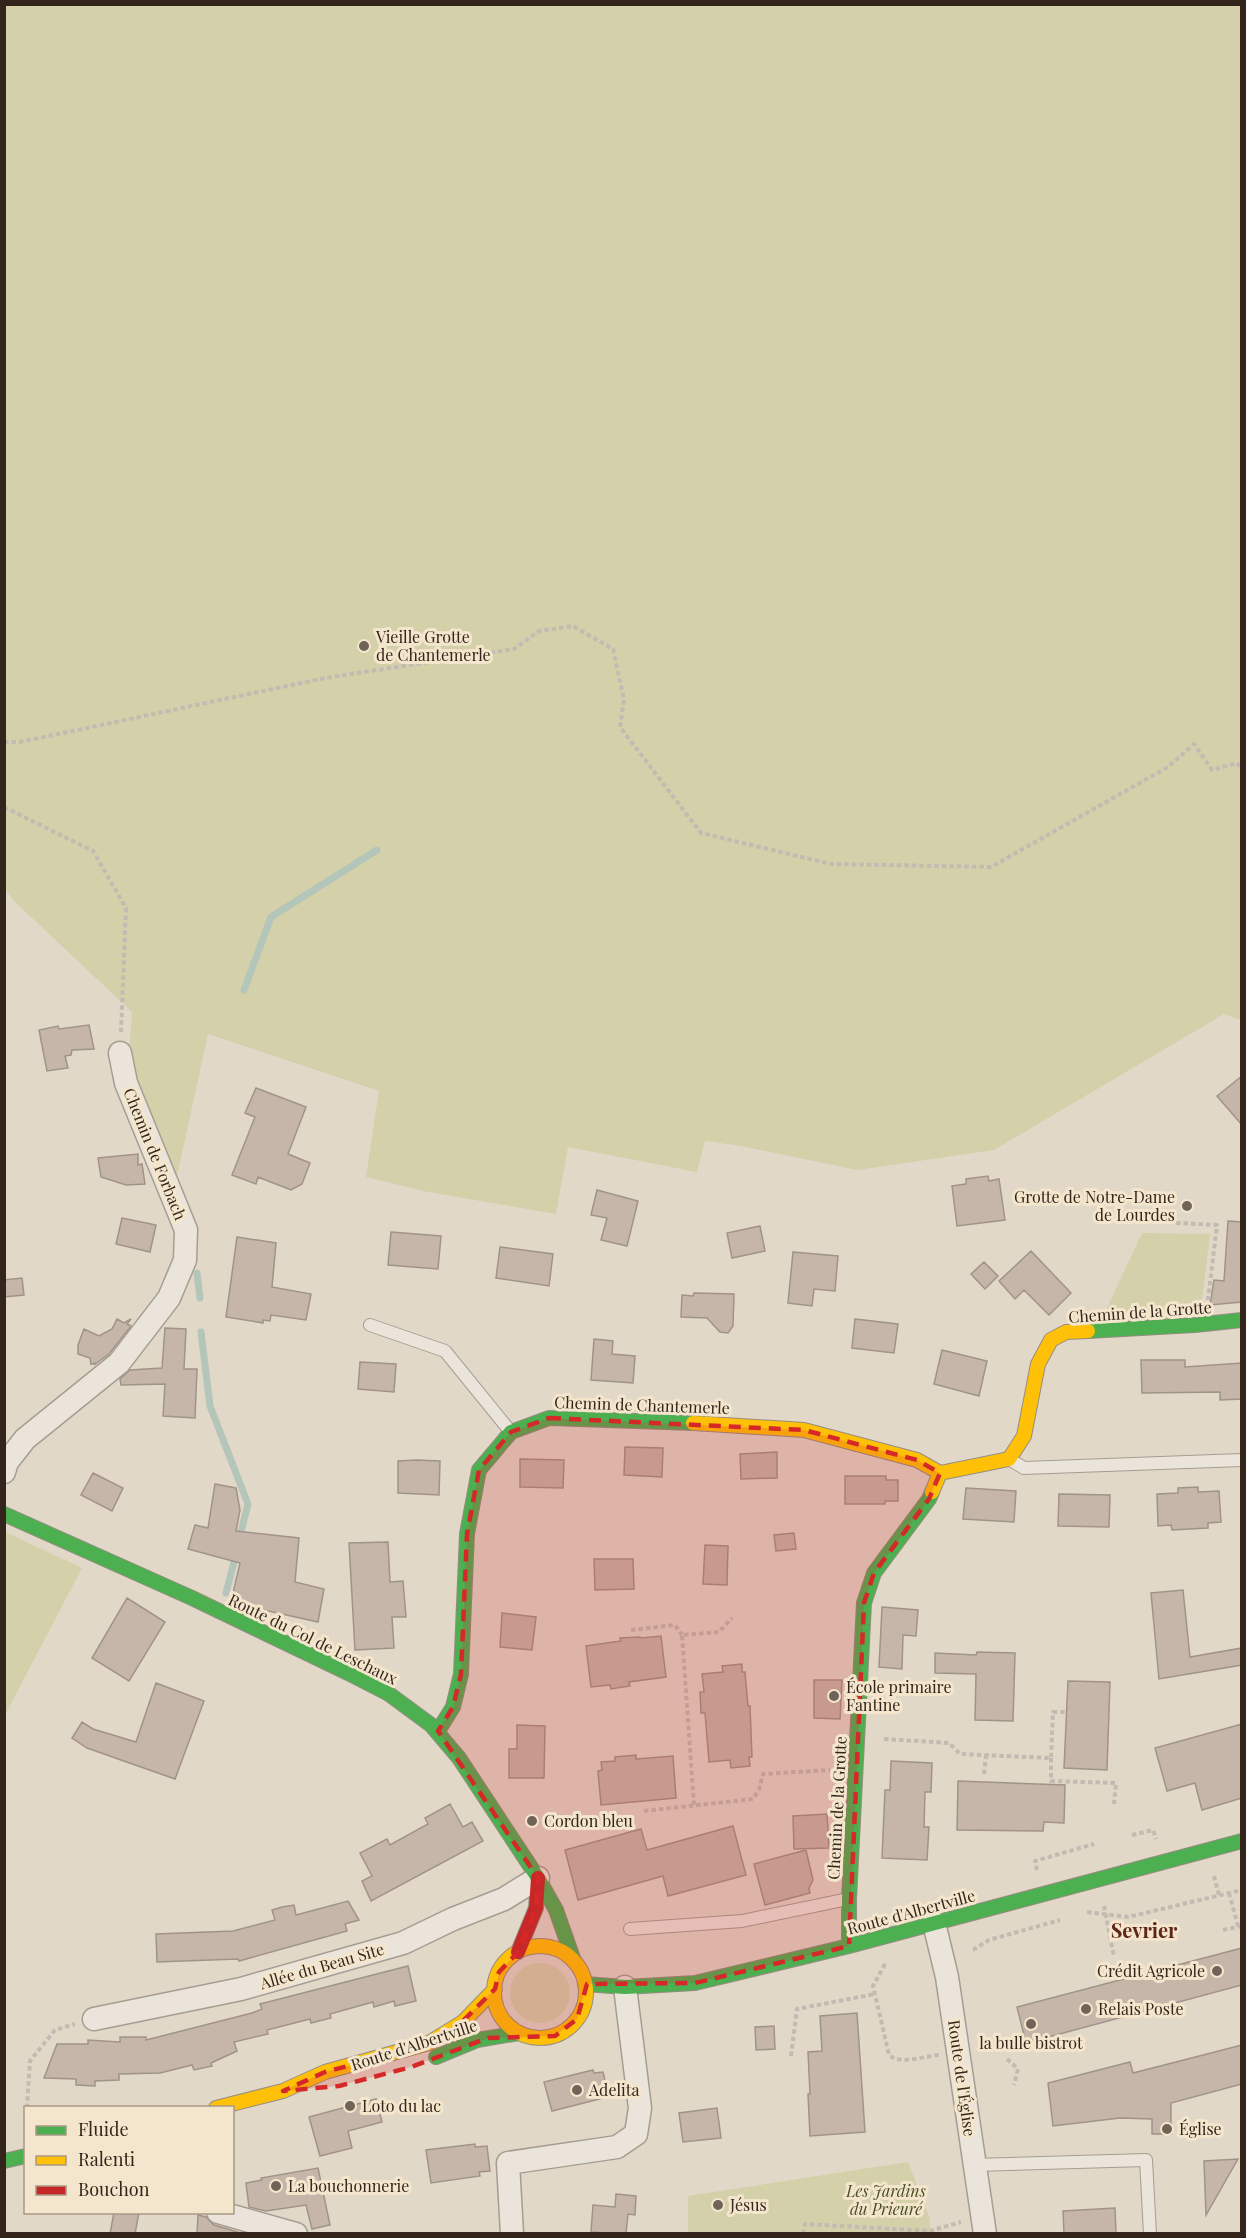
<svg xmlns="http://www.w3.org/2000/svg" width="1246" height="2238" font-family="'Playfair Display',serif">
  <rect width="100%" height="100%" fill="#e2d8c8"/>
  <path fill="#d3d0aa" d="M 4,5 L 1241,5 L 1241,1020 L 1224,1014 L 994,1150 L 857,1170 L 741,1146 L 705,1141 L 697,1172 L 568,1147 L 556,1214 L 428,1192 L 366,1177 L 379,1091 L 208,1034 L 177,1176 L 136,1077 L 129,1054 L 132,1012 L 13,900 L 5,888 Z
    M 1142,1233 L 1210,1234 L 1200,1316 L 1099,1325 Z
    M 5,1532 L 82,1568 L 5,1715 Z
    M510 1993a30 30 0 1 1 60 0a30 30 0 1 1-60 0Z
    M 908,2162 L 930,2219 L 930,2233 L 688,2233 L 688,2196 Z"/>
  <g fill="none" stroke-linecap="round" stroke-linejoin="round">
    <path stroke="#b4c6b9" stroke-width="7" d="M 244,990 L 271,917 L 377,850
      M 197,1273 L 200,1298
      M 201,1332 L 210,1406 L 248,1504 L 239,1540
      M 226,1593 L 236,1554"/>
  </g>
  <path fill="#c5b6a9" stroke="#a19388" stroke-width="1.5" d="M 89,1025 L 94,1049 L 72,1050 L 71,1055 L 65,1056 L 68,1068 L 47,1071 L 39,1030 L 58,1026 L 59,1029 Z
    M 1242,1076 L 1242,1125 L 1217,1096 Z
    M 256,1088 L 306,1107 L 288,1154 L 310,1163 L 302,1184 L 291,1190 L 258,1177 L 256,1184 L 232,1175 L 255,1117 L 245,1113 Z
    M 138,1154 L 138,1165 L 142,1164 L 145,1184 L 126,1185 L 101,1177 L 98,1158 Z
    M 988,1176 L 989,1181 L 999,1179 L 1005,1220 L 957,1226 L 952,1186 L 966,1184 L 966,1179 Z
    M 597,1190 L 638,1201 L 627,1246 L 601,1240 L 607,1218 L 591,1215 Z
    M 122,1218 L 156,1225 L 150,1252 L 116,1244 Z
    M 1228,1221 L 1242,1222 L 1242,1302 L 1210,1305 L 1214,1280 L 1224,1281 Z
    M 760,1226 L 765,1251 L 732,1258 L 727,1233 Z
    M 391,1232 L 441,1236 L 438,1269 L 388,1265 Z
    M 237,1237 L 276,1243 L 272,1287 L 311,1294 L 306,1320 L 271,1315 L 270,1321 L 263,1320 L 263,1323 L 226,1317 Z
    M 500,1247 L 553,1254 L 549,1286 L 496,1278 Z
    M 1031,1251 L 1071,1293 L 1049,1315 L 1024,1290 L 1015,1299 L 999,1281 Z
    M 793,1252 L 838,1256 L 835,1291 L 814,1289 L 812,1306 L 788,1303 Z
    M 984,1262 L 998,1276 L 985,1289 L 971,1274 Z
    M 22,1278 L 24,1295 L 4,1297 L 4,1280 Z
    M 694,1293 L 734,1294 L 733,1326 L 728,1333 L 720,1332 L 707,1318 L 681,1317 L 682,1295 L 693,1296 Z
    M 117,1319 L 124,1323 L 131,1319 L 127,1324 L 131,1326 L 109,1354 L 94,1365 L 96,1363 L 91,1364 L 90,1358 L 78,1354 L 78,1345 L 84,1329 L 99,1336 L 112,1329 Z
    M 855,1319 L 898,1324 L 894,1353 L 852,1348 Z
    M 165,1328 L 186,1329 L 184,1369 L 197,1369 L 195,1418 L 163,1416 L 165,1384 L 121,1385 L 120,1379 L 130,1370 L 162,1368 Z
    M 594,1339 L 613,1341 L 612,1354 L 635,1356 L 633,1383 L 591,1380 Z
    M 942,1350 L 987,1361 L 979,1396 L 934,1384 Z
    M 1141,1360 L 1185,1360 L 1185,1367 L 1242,1363 L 1242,1399 L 1220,1400 L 1220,1392 L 1142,1393 Z
    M 360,1362 L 396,1364 L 394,1392 L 358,1389 Z
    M 625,1447 L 663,1448 L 662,1477 L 624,1475 Z
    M 777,1452 L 777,1478 L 741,1479 L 740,1454 Z
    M 520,1459 L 564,1460 L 563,1488 L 520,1487 Z
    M 416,1460 L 440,1461 L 439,1495 L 398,1493 L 398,1461 Z
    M 93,1473 L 123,1488 L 112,1511 L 81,1495 Z
    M 845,1476 L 886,1476 L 886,1480 L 898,1480 L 898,1501 L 885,1501 L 885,1504 L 845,1504 Z
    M 215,1484 L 236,1488 L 240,1510 L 236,1531 L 299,1538 L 295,1582 L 324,1589 L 318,1622 L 251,1607 L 232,1597 L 240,1563 L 188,1549 L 195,1525 L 208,1528 Z
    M 1198,1487 L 1198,1492 L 1219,1491 L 1221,1522 L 1208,1523 L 1208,1528 L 1172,1530 L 1171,1525 L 1158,1526 L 1157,1494 L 1178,1493 L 1178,1488 Z
    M 966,1488 L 1016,1491 L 1014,1522 L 963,1519 Z
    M 1059,1494 L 1110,1495 L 1109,1527 L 1058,1526 Z
    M 794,1533 L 796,1549 L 776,1551 L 774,1535 Z
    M 388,1542 L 390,1582 L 403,1581 L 406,1617 L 392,1617 L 394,1648 L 355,1650 L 349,1543 Z
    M 705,1545 L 728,1546 L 727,1585 L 703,1584 Z
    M 594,1559 L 633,1559 L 634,1589 L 595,1590 Z
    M 1183,1590 L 1190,1657 L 1242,1648 L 1242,1665 L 1159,1679 L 1151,1593 Z
    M 127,1598 L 165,1622 L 129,1681 L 92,1658 Z
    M 882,1607 L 918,1610 L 916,1636 L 903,1635 L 902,1669 L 879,1667 Z
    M 502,1613 L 536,1617 L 532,1650 L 500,1647 Z
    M 661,1636 L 666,1677 L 629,1682 L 630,1686 L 611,1689 L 610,1685 L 591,1687 L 586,1646 L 621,1641 L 620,1638 L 640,1637 L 641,1638 Z
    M 977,1652 L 1015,1653 L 1013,1721 L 975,1720 L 976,1674 L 935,1673 L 935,1653 L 976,1655 Z
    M 742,1664 L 742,1672 L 745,1672 L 748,1706 L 750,1706 L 752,1757 L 749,1757 L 750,1766 L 731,1768 L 730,1760 L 709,1762 L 705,1713 L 701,1713 L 700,1692 L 704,1692 L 702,1674 L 723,1672 L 722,1666 Z
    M 814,1680 L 842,1680 L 840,1719 L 814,1718 Z
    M 1068,1681 L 1110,1682 L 1107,1770 L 1064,1768 Z
    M 156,1683 L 204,1701 L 175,1779 L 87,1748 L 72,1738 L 82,1722 L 93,1729 L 136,1742 Z
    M 1242,1724 L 1242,1798 L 1202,1810 L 1195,1783 L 1167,1791 L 1155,1748 Z
    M 517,1725 L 545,1726 L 544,1778 L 509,1778 L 509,1749 L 517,1749 Z
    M 636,1755 L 636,1759 L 673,1756 L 676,1798 L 601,1805 L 598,1771 L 602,1770 L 601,1762 L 615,1761 L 615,1757 Z
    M 891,1761 L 932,1763 L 931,1792 L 925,1792 L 924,1827 L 929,1827 L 927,1860 L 882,1858 L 885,1790 L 890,1790 Z
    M 958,1781 L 1065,1785 L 1064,1823 L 1044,1822 L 1043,1831 L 957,1830 Z
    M 450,1804 L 463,1827 L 472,1822 L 483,1841 L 371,1901 L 362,1881 L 372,1876 L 360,1853 L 387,1839 L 390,1845 L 428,1824 L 425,1818 Z
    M 827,1814 L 829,1848 L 794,1849 L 793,1816 Z
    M 733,1826 L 746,1875 L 668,1896 L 663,1876 L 578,1900 L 565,1850 L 641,1829 L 647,1850 Z
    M 806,1850 L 813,1880 L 809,1888 L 810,1893 L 765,1905 L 754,1864 Z
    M 348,1901 L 359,1920 L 345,1924 L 347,1931 L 239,1961 L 238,1959 L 157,1962 L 156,1934 L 233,1931 L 275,1920 L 272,1910 L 282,1907 L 294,1905 L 296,1915 Z
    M 1242,1948 L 1242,1985 L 1026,2043 L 1017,2007 Z
    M 408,1966 L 416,2001 L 395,2006 L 394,2001 L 374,2007 L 373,2002 L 330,2014 L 331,2018 L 311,2023 L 310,2019 L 267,2030 L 268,2034 L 234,2042 L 237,2051 L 211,2063 L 212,2066 L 194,2070 L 192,2065 L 160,2073 L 119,2074 L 119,2080 L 95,2081 L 95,2086 L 76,2085 L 76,2079 L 44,2078 L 57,2044 L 88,2044 L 88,2040 L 120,2042 L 120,2037 L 146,2037 L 146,2040 L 252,2013 L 262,2009 L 260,2004 Z
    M 857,2013 L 865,2132 L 810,2136 L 808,2094 L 810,2094 L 808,2052 L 822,2051 L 820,2016 Z
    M 774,2026 L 775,2049 L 756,2050 L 755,2027 Z
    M 1242,2045 L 1242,2084 L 1171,2103 L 1171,2134 L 1152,2134 L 1152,2119 L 1120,2118 L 1053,2126 L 1048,2083 L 1130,2062 L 1133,2073 Z
    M 593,2070 L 594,2073 L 603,2072 L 608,2093 L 600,2095 L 600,2099 L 552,2111 L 544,2082 Z
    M 376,2099 L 382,2122 L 348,2131 L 352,2148 L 320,2156 L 309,2117 Z
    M 717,2108 L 721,2138 L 683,2142 L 679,2113 Z
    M 475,2144 L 475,2147 L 487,2146 L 490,2171 L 479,2172 L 480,2176 L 431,2183 L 426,2150 Z
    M 1238,2159 L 1206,2215 L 1204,2161 Z
    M 318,2168 L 330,2225 L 312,2229 L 306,2205 L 266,2211 L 249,2207 L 246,2183 L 262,2180 L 261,2178 Z
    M 616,2194 L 636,2196 L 635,2215 L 628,2214 L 626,2234 L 591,2232 L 593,2205 L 615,2207 Z
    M 1115,2208 L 1116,2234 L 1064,2234 L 1063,2211 Z
    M 114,2212 L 139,2212 L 135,2234 L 110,2234 Z
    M 198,2215 L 206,2217 L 214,2225 L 244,2234 L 197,2234 Z"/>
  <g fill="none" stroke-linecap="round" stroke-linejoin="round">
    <g stroke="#a69d92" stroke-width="14">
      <path id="lane" d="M 370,1325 L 445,1351 L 510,1431
        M 1009,1459 L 1024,1468 L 1242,1460
        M 630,1929 L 742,1921 L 848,1899
        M 974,2165 L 1146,2160 L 1150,2234"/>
    </g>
    <g stroke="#a69d92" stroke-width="25">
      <path id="street" d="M 4,1472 L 7,1462 L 25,1439 L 119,1363 L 169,1298 L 185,1260 L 186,1230 L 126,1083 L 120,1053
        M 934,1923 L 947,1977 L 985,2234
        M 94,2019 L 241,1989 L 403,1943 L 453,1919 L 504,1899 L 538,1878
        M 218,2212 L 296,2234
        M 512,2234 L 508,2163 L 617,2147 L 636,2134 L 640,2108 L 625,1987"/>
    </g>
    <g stroke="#968d82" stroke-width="16">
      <path id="fast" d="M 1088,1331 L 1195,1325 L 1242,1320
        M 4,1514 L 192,1598 L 348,1673 L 389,1694 L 431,1725 L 459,1758 L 538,1878 L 556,1910 L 574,1961
        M 438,1731 L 453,1707 L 461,1674 L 467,1534 L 479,1470 L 511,1432 L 549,1418 L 693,1423
        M 849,1946 L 849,1899 L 864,1603 L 874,1573 L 929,1499 L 932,1492
        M 585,1984 L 625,1987 L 695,1983 L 849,1946 L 1242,1841
        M 436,2057 L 477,2040 L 519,2033
        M 4,2161 L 26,2156"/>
    </g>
    <g stroke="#968d82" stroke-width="16">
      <path id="slow" d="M 693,1423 L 804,1430 L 917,1460 L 940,1473
        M 932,1492 L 940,1473 L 1009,1459 L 1024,1436 L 1038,1364 L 1051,1340 L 1066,1332 L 1088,1331
        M494 1992a46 46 0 1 1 92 0a46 46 0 1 1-92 0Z
        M 216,2108 L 283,2091 L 325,2072 L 429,2043 L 463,2022 L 495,1989"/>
    </g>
    <g stroke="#968d82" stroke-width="16">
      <path id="jam" d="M 518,1952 L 536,1908 L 538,1878"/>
    </g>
    <path stroke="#c2bbb2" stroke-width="4" stroke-dasharray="4.5 3" stroke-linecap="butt" d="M 4,742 L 20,742 L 325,678 L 514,649 L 539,631 L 573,626 L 613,649 L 624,700 L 620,727 L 701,833 L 831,864 L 991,867 L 1168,767 L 1194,744 L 1212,770 L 1237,763 L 1242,770
      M 4,807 L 93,851 L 126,908 L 121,1033
      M 1176,1223 L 1217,1225 L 1208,1300
      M 631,1630 L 675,1625 L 682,1635
      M 884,1739 L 949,1743 L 960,1754 L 1051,1758 L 1053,1712 L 1067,1712
      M 1051,1758 L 1051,1781 L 1116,1783 L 1114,1804
      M 984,1774 L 986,1755
      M 694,1805 L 682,1635 L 719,1632 L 732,1618
      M 644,1811 L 753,1799 L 759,1790 L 763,1774 L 830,1770
      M 1132,1835 L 1153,1830 L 1156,1839
      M 1037,1870 L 1035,1861 L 1094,1844
      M 1214,1876 L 1219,1895
      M 1229,1893 L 1238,1926
      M 1104,1906 L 1114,1957
      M 1087,1912 L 1128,1917 L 1242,1890
      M 1223,1930 L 1242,1926
      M 973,1950 L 989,1940 L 1060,1920
      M 885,1964 L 873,1986 L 889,2055 C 900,2065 925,2056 939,2055
      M 791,2056 L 797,2009 L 875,1994
      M 1007,2059 L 1018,2069 L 1014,2085
      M 27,2108 L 30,2061 L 55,2030 L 75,2024
      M 803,2234 L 805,2224 L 930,2231 L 961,2222"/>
    <use href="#lane" stroke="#eae4da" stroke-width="12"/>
    <use href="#street" stroke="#eae4da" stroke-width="22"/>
    <use href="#fast" stroke="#4caf50" stroke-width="14"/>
    <use href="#slow" stroke="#ffc107" stroke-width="14"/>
    <use href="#jam" stroke="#c62828" stroke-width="14"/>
  </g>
  <path fill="#d62828" fill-opacity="0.2" stroke="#d62828" stroke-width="4.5" stroke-dasharray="12 8" stroke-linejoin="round" d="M 549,1418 L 804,1430 L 917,1460 L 940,1473 L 929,1499 L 874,1573 L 864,1603 L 849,1946 L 695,1983 L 587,1984 L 577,2019 L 555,2036 L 488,2038 L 411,2067 L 339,2086 L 283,2091 L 325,2072 L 420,2047 L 457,2027 L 495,1989 L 499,1972 L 518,1952 L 536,1908 L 538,1878 L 438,1731 L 453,1707 L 461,1674 L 467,1534 L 479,1470 L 511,1432 Z"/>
  <g fill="#706458" stroke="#f4e6cc" stroke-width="2">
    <circle cx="364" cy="646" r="6"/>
    <circle cx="1187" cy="1206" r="6"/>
    <circle cx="834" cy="1696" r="6"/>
    <circle cx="532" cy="1821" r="6"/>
    <circle cx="1217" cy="1971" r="6"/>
    <circle cx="1086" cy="2009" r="6"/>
    <circle cx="1031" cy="2024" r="6"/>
    <circle cx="577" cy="2090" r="6"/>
    <circle cx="350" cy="2106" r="6"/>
    <circle cx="1167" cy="2129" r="6"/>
    <circle cx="276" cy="2186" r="6"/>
    <circle cx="718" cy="2205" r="6"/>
  </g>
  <g text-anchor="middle" stroke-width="6" stroke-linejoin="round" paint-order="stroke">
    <g font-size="16" fill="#33251b" stroke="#f4e6cc" text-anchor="start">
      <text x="376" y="643">Vieille Grotte<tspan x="376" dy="18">de Chantemerle</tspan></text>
      <text x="1175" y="1203" text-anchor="end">Grotte de Notre-Dame<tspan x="1175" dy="18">de Lourdes</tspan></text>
      <text x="846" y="1693">École primaire<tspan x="846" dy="18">Fantine</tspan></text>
      <text x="544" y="1827">Cordon bleu</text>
      <text x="1205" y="1977" text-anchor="end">Crédit Agricole</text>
      <text x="1098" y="2015">Relais Poste</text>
      <text x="1031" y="2049" text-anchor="middle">la bulle bistrot</text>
      <text x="589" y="2096">Adelita</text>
      <text x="362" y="2112">Loto du lac</text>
      <text x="1179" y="2135">Église</text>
      <text x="288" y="2192">La bouchonnerie</text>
      <text x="730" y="2211">Jésus</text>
    </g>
    <g font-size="16" fill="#33251b" stroke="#f4e6cc">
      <text transform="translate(155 1154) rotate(68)" y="6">Chemin de Forbach</text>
      <text transform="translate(1140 1312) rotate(-4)" y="6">Chemin de la Grotte</text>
      <text transform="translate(642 1405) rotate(2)" y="6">Chemin de Chantemerle</text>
      <text transform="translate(313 1639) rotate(26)" y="6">Route du Col de Leschaux</text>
      <text transform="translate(837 1808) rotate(-87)" y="6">Chemin de la Grotte</text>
      <text transform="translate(911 1912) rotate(-15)" y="6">Route d'Albertville</text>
      <text transform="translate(322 1966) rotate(-16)" y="6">Allée du Beau Site</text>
      <text transform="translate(414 2045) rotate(-18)" y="6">Route d'Albertville</text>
      <text transform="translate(962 2078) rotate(82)" y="6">Route de l'Église</text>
    </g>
    <g font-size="16" font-style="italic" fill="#474f22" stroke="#f4e6cc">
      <text x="886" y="2197">Les Jardins<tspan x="886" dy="18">du Prieuré</tspan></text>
    </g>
    <g font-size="20" font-weight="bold" fill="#5f261c" stroke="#f4e6cc">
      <text x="1144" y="1938">Sevrier</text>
    </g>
  </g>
  <rect width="1246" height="2238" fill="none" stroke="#33251b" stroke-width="12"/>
  <rect x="24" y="2106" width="210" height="108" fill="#f4e6cc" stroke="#a79985" stroke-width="1.5"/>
  <rect x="36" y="2126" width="30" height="9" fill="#4caf50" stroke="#a79985" stroke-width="1.5"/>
  <text x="78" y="2136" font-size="18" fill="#33251b">Fluide</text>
  <rect x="36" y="2156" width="30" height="9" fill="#ffc107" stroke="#a79985" stroke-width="1.5"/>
  <text x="78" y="2166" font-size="18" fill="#33251b">Ralenti</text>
  <rect x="36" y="2186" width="30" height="9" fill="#c62828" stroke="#a79985" stroke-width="1.5"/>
  <text x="78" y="2196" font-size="18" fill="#33251b">Bouchon</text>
</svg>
